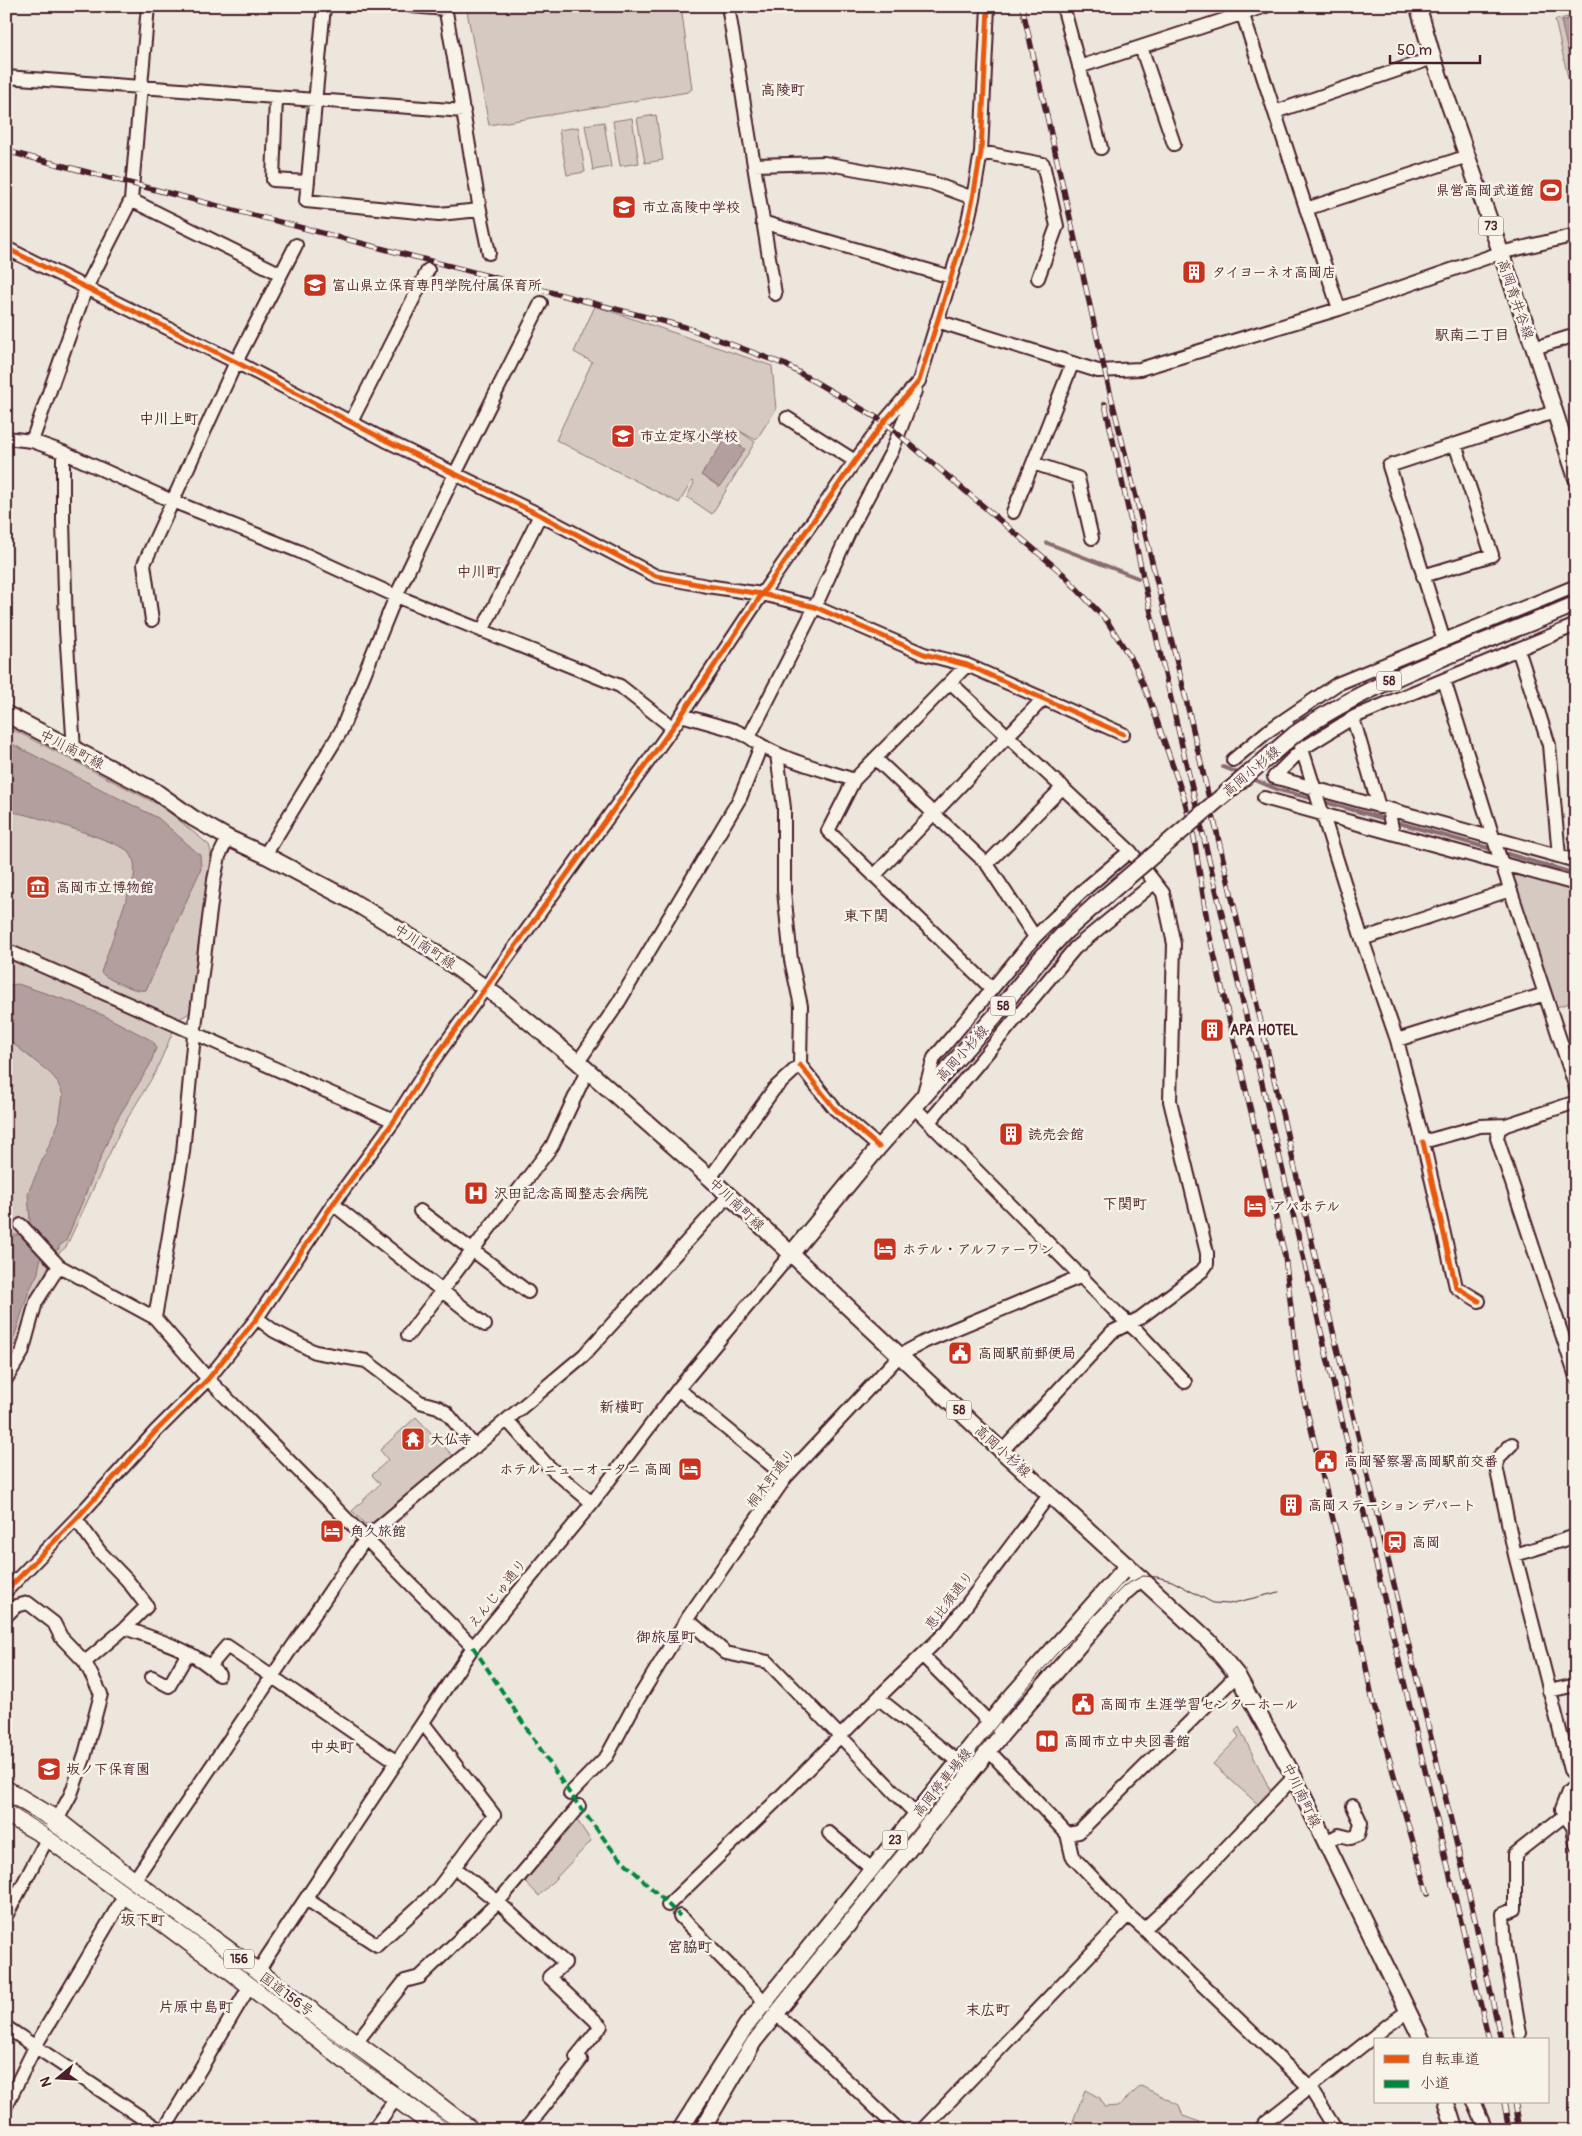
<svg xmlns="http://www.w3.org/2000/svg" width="1582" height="2136" font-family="Pangolin,'Klee One',sans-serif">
  <rect width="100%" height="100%" fill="#ece6dd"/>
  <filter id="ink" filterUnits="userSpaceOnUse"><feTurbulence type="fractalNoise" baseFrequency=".02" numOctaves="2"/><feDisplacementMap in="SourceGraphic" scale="10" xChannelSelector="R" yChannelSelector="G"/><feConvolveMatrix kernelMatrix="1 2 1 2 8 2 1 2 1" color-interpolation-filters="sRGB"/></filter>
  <g filter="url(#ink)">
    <path fill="#d5c9c2" stroke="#907476" d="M 466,6 L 681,6 L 692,89 L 688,92 L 489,125 Z
      M 1576,15 L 1576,113 L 1555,20 Z
      M 656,115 L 663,160 L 645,163 L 637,118 Z
      M 632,118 L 639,163 L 620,166 L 613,121 Z
      M 604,122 L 611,167 L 593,170 L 585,125 Z
      M 578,127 L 585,172 L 567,175 L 559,130 Z
      M 595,306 L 772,366 L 776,409 L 756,440 L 738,430 L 755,442 L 712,514 L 687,497 L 694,483 L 692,481 L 679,503 L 556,440 L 592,362 L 574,352 Z
      M 6,726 L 163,807 L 209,845 L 211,852 L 198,946 L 191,1012 L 178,1020 L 155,1073 L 121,1129 L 66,1247 L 51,1260 L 6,1364 Z
      M 1511,870 L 1576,888 L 1576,1001 L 1550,1009 L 1506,875 Z
      M 416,1417 L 455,1458 L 372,1524 L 365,1524 L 352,1511 L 380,1484 L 372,1475 L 388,1460 L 380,1450 Z
      M 1239,1727 L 1272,1794 L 1261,1807 L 1213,1764 L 1239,1737 L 1235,1731 Z
      M 575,1817 L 591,1841 L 539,1896 L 523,1879 Z
      M 1141,2086 L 1179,2105 L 1183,2116 L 1200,2122 L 1199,2130 L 1190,2130 L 1181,2126 L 1178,2130 L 1090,2130 L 1073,2121 L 1085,2090 L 1100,2098 L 1104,2107 L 1118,2106 Z"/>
    <path fill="#b39f9d" stroke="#896c6f" d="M 1576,17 L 1576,88 L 1561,21 Z
      M 727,437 L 745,449 L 720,487 L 701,475 Z
      M 6,741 L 158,818 L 200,855 L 201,869 L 146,990 C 138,993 105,979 101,972 L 134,877 C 135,868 135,858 128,851 C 119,842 18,809 6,812 Z
      M 18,984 L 69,1001 L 105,1016 L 149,1039 L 155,1044 L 156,1048 L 150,1065 L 116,1121 L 66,1241 L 59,1246 L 59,1249 L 41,1256 L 38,1273 L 29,1291 L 6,1362 L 6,1235 L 19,1235 L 30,1223 L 28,1193 L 59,1122 L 63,1095 L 57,1081 L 50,1073 L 6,1038 L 6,987 L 9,985 Z"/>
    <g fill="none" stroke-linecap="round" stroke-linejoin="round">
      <path stroke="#896c6f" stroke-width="4" d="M 1047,543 L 1138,578
        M 1223,767 L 1241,774
        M 1250,778 L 1279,790 L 1314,799
        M 1321,801 L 1495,850
        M 1501,852 L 1576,874"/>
      <g stroke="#4a1f2b" stroke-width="16">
        <path id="minor" d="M 324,6 L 306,201 L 439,214 L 480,210
          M 411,6 L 446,9
          M 445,6 L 480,210 L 489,253
          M 728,6 L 775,294
          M 1063,6 L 1101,148
          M 1240,6 L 1339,309
          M 1141,47 L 1174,144
          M 1079,67 L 1266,6
          M 6,77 L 464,111
          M 276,98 L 273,180 L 308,182
          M 1275,112 L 1433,58
          M 981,152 L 1043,164 L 1057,226 L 1038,278
          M 754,165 L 824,163 L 932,183 L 973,198
          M 131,200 L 281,274
          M 1306,209 L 1468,156
          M 762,222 L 951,277
          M 6,248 L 236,362 L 385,440 L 540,515 L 656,576 L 707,586 L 762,594 L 815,607 L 924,654 L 967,665 L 1123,734
          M 937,321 L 1098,371 L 1140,369 L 1339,309 L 1500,253 L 1576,235
          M 1534,348 L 1576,335
          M 1072,364 L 1033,463 L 1078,478 L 1092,538
          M 787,418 L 855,461
          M 351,422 L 428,270
          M 6,438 L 32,441 L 63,452 L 172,501 L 298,551 L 396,596 L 620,686 L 672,727
          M 32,441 L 86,288 L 131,200 L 148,6
          M 63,452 L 63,521 L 66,629 L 74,750
          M 1013,512 L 1033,463
          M 1423,576 L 1492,555 L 1455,444
          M 152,620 L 144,564 L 236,362 L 296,245
          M 1576,625 L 1354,717 L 1302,749 L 1274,777 L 1576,861
          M 482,631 L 540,515
          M 1444,641 L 1389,466 L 1554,412
          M 1518,649 L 1549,745 L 1559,856
          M 967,665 L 854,780 L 828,831 L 992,989
          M 1444,680 L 1493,837 L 1576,1088
          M 951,683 L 1130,851 L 1163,893 L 1174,944 L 1170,1101 L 1207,1253 L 1207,1264 L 1202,1271 L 1140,1318 L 1112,1332 L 1002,1451
          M 681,715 L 734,730 L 749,737
          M 1353,718 L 1379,807
          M 1284,720 L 1302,749 L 1362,939 L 1397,1040 L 1423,1142 L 1456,1287 L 1479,1301
          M 777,754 L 784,808 L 784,891 L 791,960 L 801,1006 L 800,1065 L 835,1109 L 879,1147
          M 876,759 L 987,864 L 1035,937
          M 1233,760 L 1268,731 L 1337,684 L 1576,586
          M 854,780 C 819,768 779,760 749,737 L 815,607 L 851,528 L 892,451 L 915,391
          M 1264,798 L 1576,884
          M 1388,809 L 1393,833
          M 265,855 L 341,731 L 396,596 L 448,488 L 541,303
          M 987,864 L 1063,787
          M 874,876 L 1043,699
          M 1362,939 L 1510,890
          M 6,950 L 394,1121
          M 1397,1040 L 1545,994
          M 578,1062 L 617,1005 L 740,798 L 761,746
          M 923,1096 L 934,1058 L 992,989 L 1035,937 L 1080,893 L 1130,851
          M 1576,1102 L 1506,1125 L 1499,1129 L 1497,1138 L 1576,1377
          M 914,1107 L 1118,1314 L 1139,1333 L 1185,1382
          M 929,1122 L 1075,948 L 1154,883
          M 1423,1142 L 1480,1126 L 1506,1125
          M 710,1178 L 774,1089 L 800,1065
          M 333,1204 L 485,1325
          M 420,1211 L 528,1292
          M 21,1225 L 59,1266 L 155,1318 L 208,1379 L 473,1647
          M 155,1318 L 183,1152 L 194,1035 L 214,880 L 219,856 L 228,838
          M 257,1318 L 274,1331 L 315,1352 L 366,1361 L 420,1402 L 438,1407 L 447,1413 L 475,1447
          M 408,1335 L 552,1146 L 587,1071
          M 6,1379 L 22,1353 L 36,1302 L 59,1266
          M 678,1389 L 786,1477
          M 507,1420 L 547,1465 L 592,1503
          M 1512,1444 L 1498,1458 L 1496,1466 L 1515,1555
          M 76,1519 L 100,1552 L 127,1580 L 147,1606 L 125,1628
          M 1576,1536 L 1515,1555 L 1570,1770 L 1576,1776
          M 6,1591 L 76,1519 L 156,1431 L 208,1379 L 257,1318 L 333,1204 L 394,1121 L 427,1069 L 678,720 L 762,594 L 855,461 L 884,422 L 919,381 L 967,225 L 973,198 L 981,152 L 988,6
          M 6,1616 L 16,1606 L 28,1603 L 54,1623 L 61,1637 L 85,1662 L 101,1694 L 84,1758 L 71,1794 L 6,1916
          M 687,1619 L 726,1653 L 768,1662 L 909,1807 L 928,1825
          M 922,1655 L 983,1716 L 1003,1733
          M 85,1662 L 125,1628 C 158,1640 194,1650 219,1675
          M 210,1666 L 227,1646 L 397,1762
          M 152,1677 L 169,1686 L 188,1653
          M 1549,1691 L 1576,1685
          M 878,1698 L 966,1768
          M 988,1750 L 1067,1834 L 1079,1832 L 1237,1675
          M 1576,1785 L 1568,1792 L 1561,1810 L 1573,1827 L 1576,1845
          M 570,1794 L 607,1756 L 635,1704 L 687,1619 L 786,1477 L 900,1355 L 926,1341 L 1082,1276
          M 829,1833 L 879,1875
          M 1067,1834 L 1072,1856 L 1128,1915 L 1144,1929 L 1310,2088 L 1336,2130
          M 1325,1842 L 1339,1835 L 1351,1838 L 1358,1835 L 1361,1823 L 1353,1806
          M 454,1867 L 498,1902 L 565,1963 L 549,1977 L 601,2026 L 576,2057 L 581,2060 L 525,2130
          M 306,1899 L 377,1945 L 436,1891 L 494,1815 L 423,1723
          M 668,1905 L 773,1804 L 886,1690 L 947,1631 L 1050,1494
          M 680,1916 L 778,2015 L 899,2130
          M 1144,1929 L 1180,1896 L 1294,1777
          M 6,2027 L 160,2130
          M 1520,2033 L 1505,1947 L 1503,1914 L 1515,1909 L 1515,1854 L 1565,1815
          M 355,2044 L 405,1981 L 420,1977 L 498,1902 L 579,1806
          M 1474,2102 L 1486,2130
          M 6,2106 L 36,2045 L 129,1888 L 366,1538 L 584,1355 L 729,1195
          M 164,2130 L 267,1957 L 473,1647 L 592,1503 L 678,1389 L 790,1255
          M 373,2130 L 408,2082
          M 922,2130 L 1128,1915
          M 1260,2130 L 1267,2121 L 1387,2026 L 1408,2011"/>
      </g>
      <g stroke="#4a1f2b" stroke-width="19">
        <path id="major" d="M 1418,6 L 1433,58 L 1534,348 L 1576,477
          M 1545,617 L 1576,604
          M 6,714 L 155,791 L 193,818 L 228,838 L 265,855 L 352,901 L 424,945 L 501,999 L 578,1062 L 710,1178 L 1002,1451 L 1209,1641 L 1237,1675 L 1294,1777 L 1422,2040
          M 790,1255 L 879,1147 L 994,1017 L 1041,958 L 1064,933 L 1094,906
          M 1446,2102 L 1455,2130
          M 680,2130 L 746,2026 L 1009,1699 L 1128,1565
          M 702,2130 L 754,2041 L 1003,1733 L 1125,1592 L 1141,1578"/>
      </g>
      <g stroke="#4a1f2b" stroke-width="21">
        <path id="highway" d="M 6,1790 L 56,1820 L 133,1881 L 408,2082 L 470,2130
          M 6,1813 L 48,1837 L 191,1943 L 232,1971 L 348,2062 L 440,2130"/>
      </g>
      <use href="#minor" stroke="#f7f3e8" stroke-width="12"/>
      <use href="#major" stroke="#f7f3e8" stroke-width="15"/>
      <use href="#highway" stroke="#f7f3e8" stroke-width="18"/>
      <path stroke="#4a1f2b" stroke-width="1" d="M 6,1803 L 51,1831 L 255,1979 L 354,2057 L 459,2130
        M 690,2130 L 747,2039 L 807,1962 L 1017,1700 L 1056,1654 L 1125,1585 L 1143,1576 L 1157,1577 L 1172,1581 L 1213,1603 L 1229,1604 L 1279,1592"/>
      <g stroke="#4a1f2b" stroke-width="5.5">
        <path id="rail" d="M 1022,6 L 1105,372 L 1185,695 L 1324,1294 L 1475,1920 L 1501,2040
          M 6,151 L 685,327 L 786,365 L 884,422 L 1062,573 L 1107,621 L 1135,665 L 1150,701 L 1184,798 L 1194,838 L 1209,933 L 1285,1256 L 1297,1360 L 1304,1399 L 1352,1598 L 1373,1702 L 1428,1894
          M 1105,404 L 1157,640 L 1224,923 L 1489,2040
          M 1504,2102 L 1509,2130
          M 1514,2102 L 1519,2130"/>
      </g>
      <use href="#rail" stroke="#f7f3e8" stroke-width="4" stroke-dasharray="11" stroke-linecap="butt"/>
      <g stroke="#4a1f2b" stroke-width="19" stroke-linecap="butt">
        <path id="major-bridge" d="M 1094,906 L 1295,734 C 1371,681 1460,652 1545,617"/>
      </g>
      <use href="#major-bridge" stroke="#f7f3e8" stroke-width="15"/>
      <path stroke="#00873e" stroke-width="4" stroke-dasharray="8 4" stroke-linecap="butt" d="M 473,1647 L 570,1794 L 614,1852 L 680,1916"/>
      <g stroke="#f7f3e8" stroke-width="8">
        <path id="cycleway" d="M 6,248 L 236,362 L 385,440 L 540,515 L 656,576 L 707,586 L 762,594 L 815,607 L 924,654 L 967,665 L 1123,734
          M 800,1065 L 835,1109 L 879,1147
          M 1423,1142 L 1456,1287 L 1479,1301
          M 6,1591 L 76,1519 L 156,1431 L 208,1379 L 257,1318 L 333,1204 L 394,1121 L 427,1069 L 678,720 L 762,594 L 855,461 L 884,422 L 919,381 L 967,225 L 973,198 L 981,152 L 988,6"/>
      </g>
      <use href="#cycleway" stroke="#e8590c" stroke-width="5"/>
    </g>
  </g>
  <defs>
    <g id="stadium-square" transform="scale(1.25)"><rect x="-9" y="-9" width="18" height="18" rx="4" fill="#c8321e" stroke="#f7f3e8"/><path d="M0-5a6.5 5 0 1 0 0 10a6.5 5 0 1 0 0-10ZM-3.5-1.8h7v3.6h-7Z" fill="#fff"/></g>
    <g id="school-square" transform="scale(1.25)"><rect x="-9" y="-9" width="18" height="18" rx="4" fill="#c8321e" stroke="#f7f3e8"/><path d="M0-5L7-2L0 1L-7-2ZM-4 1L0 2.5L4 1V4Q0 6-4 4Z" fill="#fff"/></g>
    <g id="building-square" transform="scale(1.25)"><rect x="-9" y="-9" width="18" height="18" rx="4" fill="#c8321e" stroke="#f7f3e8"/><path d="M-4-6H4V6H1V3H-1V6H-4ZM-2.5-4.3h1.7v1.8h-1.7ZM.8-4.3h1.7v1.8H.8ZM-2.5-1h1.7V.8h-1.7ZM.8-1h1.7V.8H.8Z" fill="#fff"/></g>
    <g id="museum-square" transform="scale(1.25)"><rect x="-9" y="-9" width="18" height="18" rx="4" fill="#c8321e" stroke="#f7f3e8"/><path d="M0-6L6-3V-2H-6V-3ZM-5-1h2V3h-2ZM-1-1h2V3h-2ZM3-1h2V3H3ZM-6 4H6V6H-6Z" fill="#fff"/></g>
    <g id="hospital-square" transform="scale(1.25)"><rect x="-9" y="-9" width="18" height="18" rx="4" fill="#c8321e" stroke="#f7f3e8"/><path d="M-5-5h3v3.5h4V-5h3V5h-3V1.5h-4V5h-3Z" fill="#fff"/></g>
    <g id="hotel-square" transform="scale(1.25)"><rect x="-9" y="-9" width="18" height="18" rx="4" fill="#c8321e" stroke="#f7f3e8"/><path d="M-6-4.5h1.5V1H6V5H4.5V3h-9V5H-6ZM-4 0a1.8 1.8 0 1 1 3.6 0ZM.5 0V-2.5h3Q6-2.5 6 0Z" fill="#fff"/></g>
    <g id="civic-square" transform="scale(1.25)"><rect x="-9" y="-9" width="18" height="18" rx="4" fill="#c8321e" stroke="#f7f3e8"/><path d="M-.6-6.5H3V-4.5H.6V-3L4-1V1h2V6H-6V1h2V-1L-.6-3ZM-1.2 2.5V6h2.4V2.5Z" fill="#fff"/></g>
    <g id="temple-square" transform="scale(1.25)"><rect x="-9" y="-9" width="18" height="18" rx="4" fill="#c8321e" stroke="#f7f3e8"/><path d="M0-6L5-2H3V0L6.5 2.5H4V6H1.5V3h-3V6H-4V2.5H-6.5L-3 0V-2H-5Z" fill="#fff"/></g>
    <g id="station-square" transform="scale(1.25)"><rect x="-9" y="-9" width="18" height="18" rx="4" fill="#c8321e" stroke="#f7f3e8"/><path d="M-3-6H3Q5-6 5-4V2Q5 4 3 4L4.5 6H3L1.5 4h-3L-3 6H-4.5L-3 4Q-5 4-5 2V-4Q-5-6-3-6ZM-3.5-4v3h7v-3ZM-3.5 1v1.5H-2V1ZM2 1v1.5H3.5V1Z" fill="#fff"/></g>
    <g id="library-square" transform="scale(1.25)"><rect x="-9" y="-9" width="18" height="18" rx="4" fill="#c8321e" stroke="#f7f3e8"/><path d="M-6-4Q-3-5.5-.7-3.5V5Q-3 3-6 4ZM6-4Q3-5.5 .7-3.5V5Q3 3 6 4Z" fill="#fff"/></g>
  </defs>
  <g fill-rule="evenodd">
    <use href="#stadium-square" x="1551" y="190"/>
    <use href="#school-square" x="624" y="207"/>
    <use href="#building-square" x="1194" y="272"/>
    <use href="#school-square" x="315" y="285"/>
    <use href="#school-square" x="623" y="436"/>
    <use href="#museum-square" x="38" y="887"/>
    <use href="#building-square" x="1212" y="1030"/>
    <use href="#building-square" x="1011" y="1134"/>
    <use href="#hospital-square" x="476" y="1193"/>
    <use href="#hotel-square" x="1255" y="1206"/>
    <use href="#hotel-square" x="885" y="1249"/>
    <use href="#civic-square" x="960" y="1353"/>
    <use href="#temple-square" x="413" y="1439"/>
    <use href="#civic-square" x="1326" y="1461"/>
    <use href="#hotel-square" x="690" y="1469"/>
    <use href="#building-square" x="1291" y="1505"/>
    <use href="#hotel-square" x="332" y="1531"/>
    <use href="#station-square" x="1395" y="1542"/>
    <use href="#civic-square" x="1083" y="1704"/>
    <use href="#library-square" x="1047" y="1741"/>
    <use href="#school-square" x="49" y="1769"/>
  </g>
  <g text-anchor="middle" stroke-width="5" stroke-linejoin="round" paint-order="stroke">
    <g fill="#f7f3e8" stroke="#7e5f64" stroke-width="1">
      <rect x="1478.5" y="216.5" width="25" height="19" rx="4"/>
      <rect x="1376.5" y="671.5" width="25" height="19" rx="4"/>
      <rect x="990.5" y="996.5" width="25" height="19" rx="4"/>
      <rect x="946.5" y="1400.5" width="25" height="19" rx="4"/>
      <rect x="882.5" y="1830.5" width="25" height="19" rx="4"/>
      <rect x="224" y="1949.5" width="30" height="19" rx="4"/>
    </g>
    <g font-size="12" font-weight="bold" fill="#4a1f2b">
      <text x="1491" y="230">73</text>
      <text x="1389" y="685">58</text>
      <text x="1003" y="1010">58</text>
      <text x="959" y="1414">58</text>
      <text x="895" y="1844">23</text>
      <text x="239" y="1963">156</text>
    </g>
    <g font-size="14" font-weight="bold" fill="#4a1f2b" stroke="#f7f3e8" text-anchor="start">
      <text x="1534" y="195" text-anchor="end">県営高岡武道館</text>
      <text x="642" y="212">市立高陵中学校</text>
      <text x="1212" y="277">タイヨーネオ高岡店</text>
      <text x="332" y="290">富山県立保育専門学院付属保育所</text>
      <text x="640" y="441">市立定塚小学校</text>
      <text x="56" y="892">高岡市立博物館</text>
      <text x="1230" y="1035">APA HOTEL</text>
      <text x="1028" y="1139">読売会館</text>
      <text x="494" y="1198">沢田記念高岡整志会病院</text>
      <text x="1272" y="1211">アパホテル</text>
      <text x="902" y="1254">ホテル・アルファーワン</text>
      <text x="978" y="1358">高岡駅前郵便局</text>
      <text x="430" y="1444">大仏寺</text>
      <text x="1344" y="1466">高岡警察署高岡駅前交番</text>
      <text x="672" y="1474" text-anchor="end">ホテル ニューオータニ 高岡</text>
      <text x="1308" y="1510">高岡ステーションデパート</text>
      <text x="350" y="1536">角久旅館</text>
      <text x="1412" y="1547">高岡</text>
      <text x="1100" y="1709">高岡市 生涯学習センターホール</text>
      <text x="1064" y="1746">高岡市立中央図書館</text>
      <text x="66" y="1774">坂ノ下保育園</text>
    </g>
    <g font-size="14" fill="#4a1f2b" stroke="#f7f3e8">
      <text transform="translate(1516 299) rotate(71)" y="5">高岡青井谷線</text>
      <text transform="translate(72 749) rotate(27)" y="5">中川南町線</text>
      <text transform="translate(1251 771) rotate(-40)" y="5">高岡小杉線</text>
      <text transform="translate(425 946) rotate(33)" y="5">中川南町線</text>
      <text transform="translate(962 1053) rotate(-48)" y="5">高岡小杉線</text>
      <text transform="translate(737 1204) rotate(43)" y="5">中川南町線</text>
      <text transform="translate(1003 1451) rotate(42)" y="5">高岡小杉線</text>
      <text transform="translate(771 1478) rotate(-52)" y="5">桐木町通り</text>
      <text transform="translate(497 1593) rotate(-51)" y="5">えんじゅ通り</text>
      <text transform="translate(949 1600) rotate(-52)" y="5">恵比須通り</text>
      <text transform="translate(942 1782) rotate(-51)" y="5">高岡停車場線</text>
      <text transform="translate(1302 1795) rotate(64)" y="5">中川南町線</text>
      <text transform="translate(287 1994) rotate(37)" y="5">国道156号</text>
    </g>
    <g font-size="15" font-weight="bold" fill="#4a1f2b" stroke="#f7f3e8">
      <text x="783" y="95">高陵町</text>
      <text x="1472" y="340">駅南二丁目</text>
      <text x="169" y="424">中川上町</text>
      <text x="479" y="577">中川町</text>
      <text x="866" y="921">東下関</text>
      <text x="1125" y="1209">下関町</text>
      <text x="622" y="1412">新横町</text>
      <text x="666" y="1642">御旅屋町</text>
      <text x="332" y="1752">中央町</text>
      <text x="143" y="1925">坂下町</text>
      <text x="690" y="1952">宮脇町</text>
      <text x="196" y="2012">片原中島町</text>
      <text x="988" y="2015">末広町</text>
    </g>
  </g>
  <rect width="1582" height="2136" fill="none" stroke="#f7f3e8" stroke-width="25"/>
  <rect x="12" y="12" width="1557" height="2111" fill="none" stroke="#4a1f2b" stroke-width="2" filter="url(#ink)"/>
  <rect x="1374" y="2038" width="175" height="65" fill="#f7f3e8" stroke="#b29e9c"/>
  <rect x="1384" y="2055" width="25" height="8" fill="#e8590c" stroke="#b29e9c"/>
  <text x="1420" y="2064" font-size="15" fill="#4a1f2b">自転車道</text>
  <rect x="1384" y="2080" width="25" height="8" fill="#00873e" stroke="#b29e9c"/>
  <text x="1420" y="2088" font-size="15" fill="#4a1f2b">小道</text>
  <g transform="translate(58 2078) rotate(252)" stroke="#f7f3e8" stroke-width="4" paint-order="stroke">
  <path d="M0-4L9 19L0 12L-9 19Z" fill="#4a1f2b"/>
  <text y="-8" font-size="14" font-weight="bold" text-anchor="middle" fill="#4a1f2b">N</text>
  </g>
  <path d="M1390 55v8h90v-8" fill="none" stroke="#4a1f2b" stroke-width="2.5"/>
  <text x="1397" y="55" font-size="15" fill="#4a1f2b" stroke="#f7f3e8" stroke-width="4" paint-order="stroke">50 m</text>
</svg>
